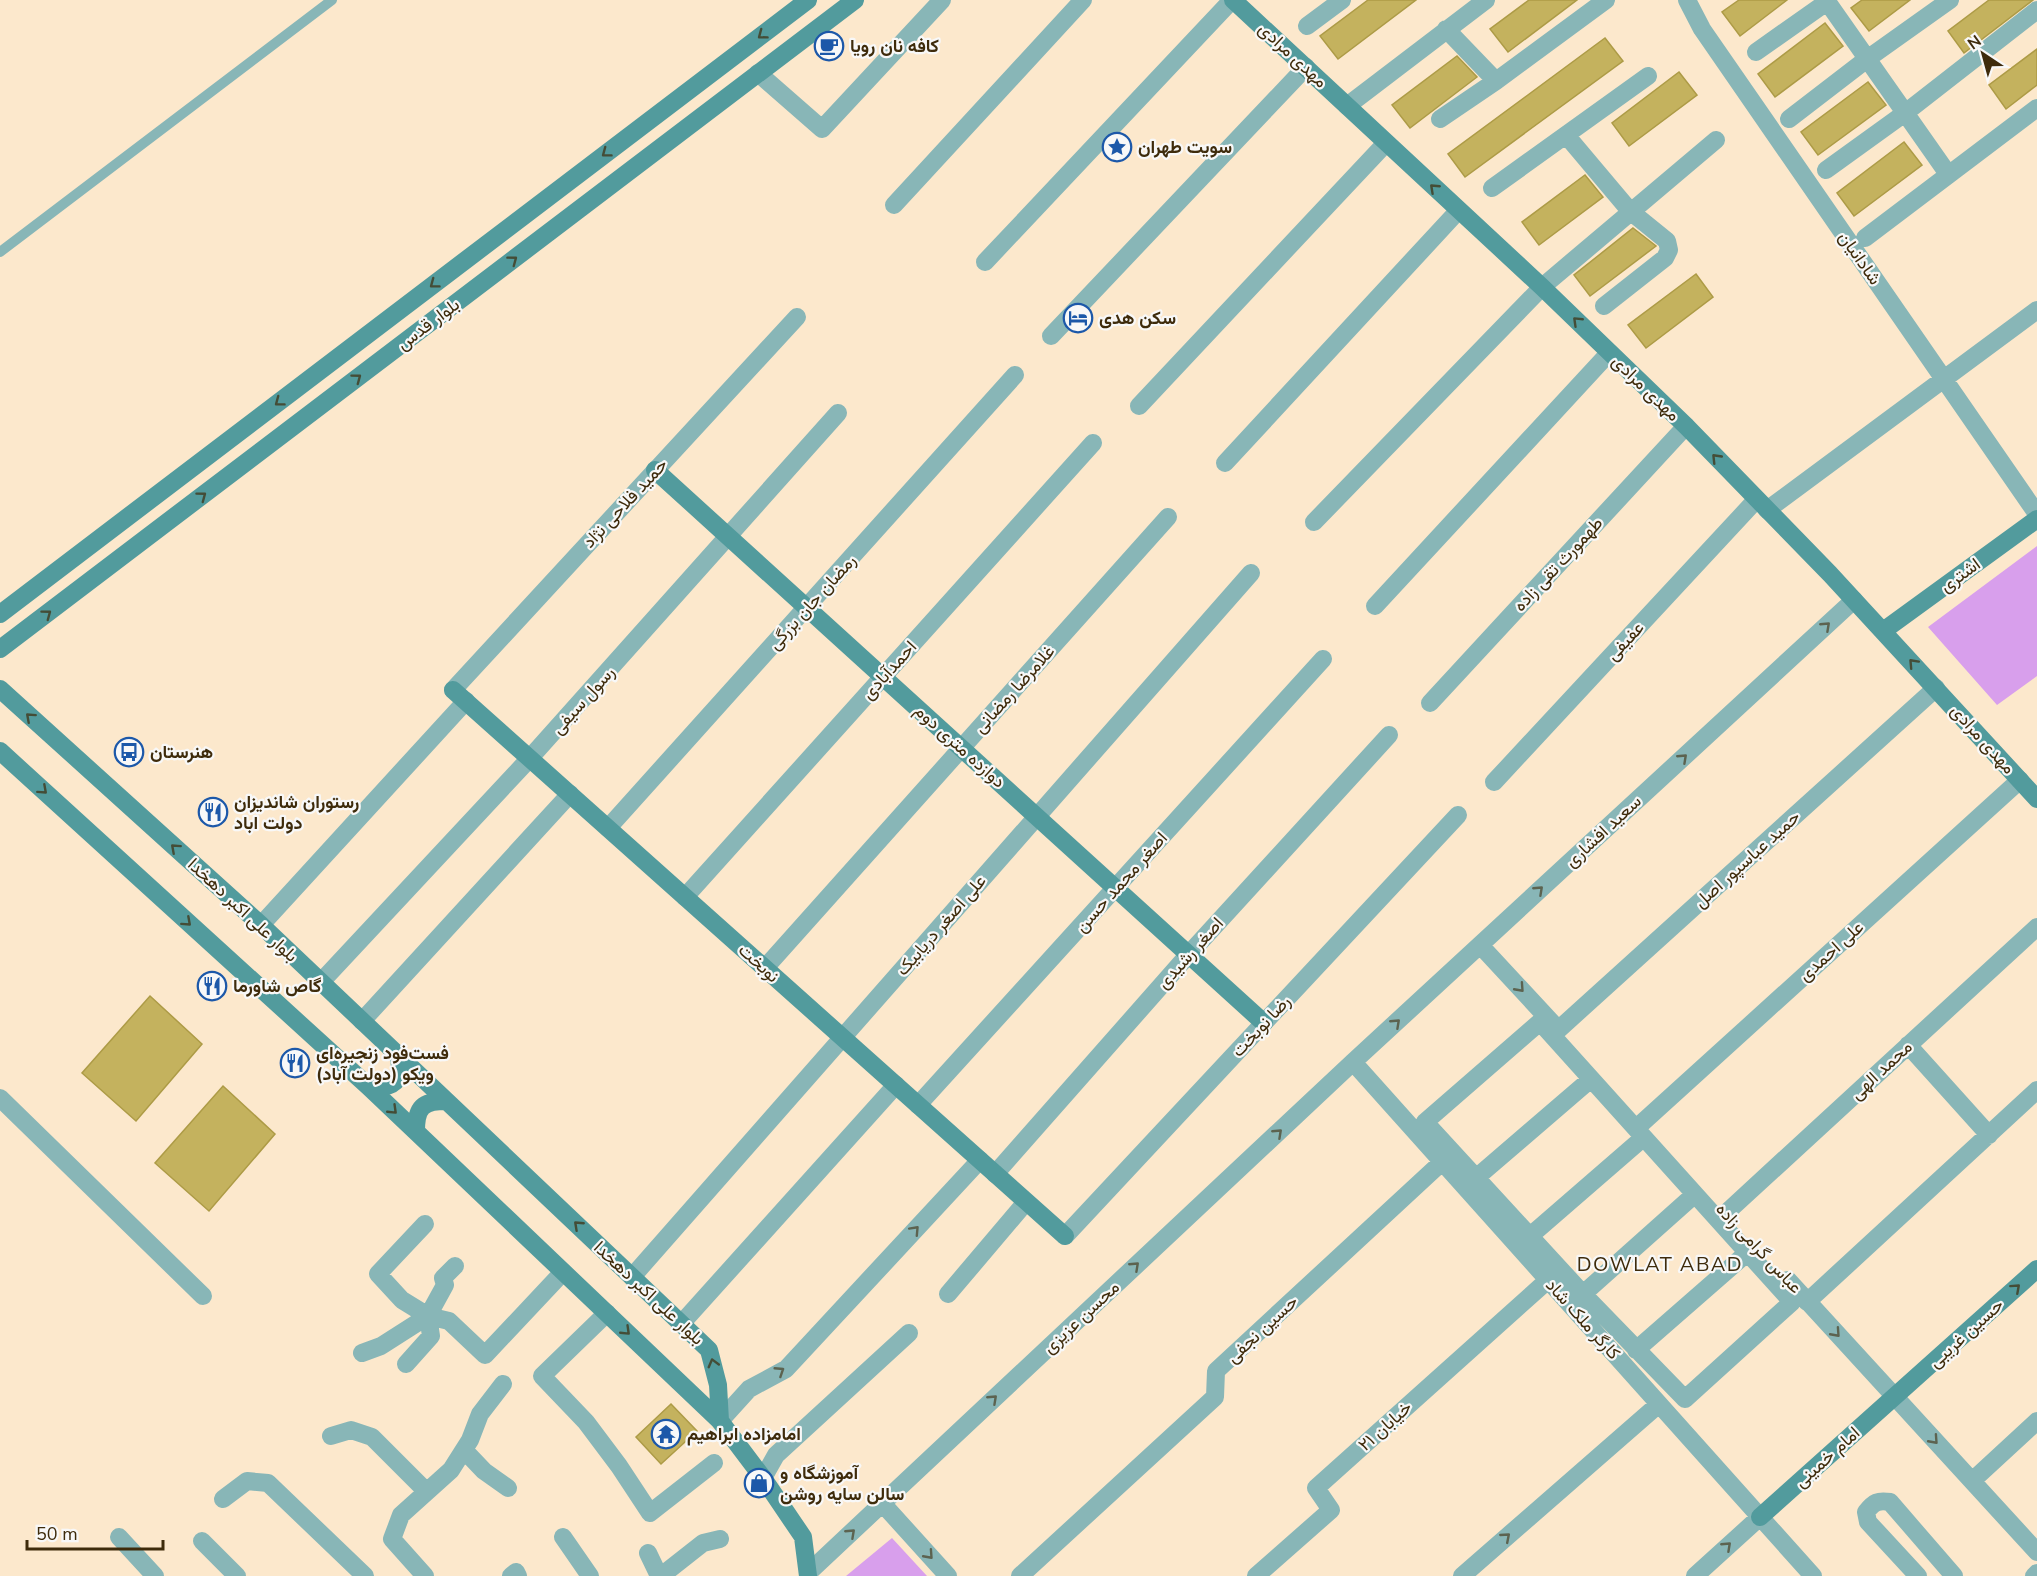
<svg xmlns="http://www.w3.org/2000/svg" width="2037" height="1576" font-family="'Nunito Sans',Vazirmatn,sans-serif">
  <rect width="100%" height="100%" fill="#fce8cc"/>
  <path fill="#d89fec" d="M 2037,546 L 2037,676 L 1997,705 L 1928,627 Z
    M 892,1538 L 927,1576 L 846,1576 Z"/>
  <path fill="#c4b25e" stroke="#ad9b46" stroke-width="1.5" d="M 1368,0 L 1416,0 L 1338,59 L 1320,36 Z
    M 1529,0 L 1577,0 L 1508,52 L 1490,29 Z
    M 1739,0 L 1787,0 L 1740,36 L 1722,12 Z
    M 1862,0 L 1910,0 L 1869,31 L 1851,8 Z
    M 1989,0 L 2033,0 L 1964,53 L 1948,31 Z
    M 1825,23 L 1843,46 L 1775,97 L 1758,74 Z
    M 1605,38 L 1623,61 L 1465,177 L 1448,154 Z
    M 2037,49 L 2037,85 L 2006,109 L 1989,85 Z
    M 1457,56 L 1477,77 L 1410,128 L 1392,105 Z
    M 1679,72 L 1697,95 L 1629,146 L 1612,123 Z
    M 1868,82 L 1886,105 L 1818,155 L 1801,132 Z
    M 1904,142 L 1922,165 L 1854,216 L 1837,193 Z
    M 1585,175 L 1603,197 L 1539,245 L 1522,222 Z
    M 1633,228 L 1656,246 L 1590,296 L 1574,275 Z
    M 1696,274 L 1713,297 L 1646,348 L 1628,325 Z
    M 150,996 L 202,1044 L 136,1121 L 82,1073 Z
    M 223,1086 L 275,1134 L 209,1211 L 155,1163 Z
    M 671,1404 L 697,1431 L 661,1464 L 636,1437 Z"/>
  <g fill="none" stroke-linecap="round" stroke-linejoin="round">
    <path stroke="#88b6b7" stroke-width="10" d="M 0,252 L 332,0"/>
    <path stroke="#88b6b7" stroke-width="18" d="M 1687,0 L 1702,29 L 2037,514
      M 1826,0 L 1948,174
      M 1307,26 L 1342,0
      M 1446,29 L 1496,81
      M 1756,52 L 1827,2
      M 758,73 L 822,129 L 942,0
      M 1347,106 L 1486,0
      M 1440,119 L 1496,81 L 1606,0
      M 1789,119 L 1867,59 L 1950,0
      M 1566,135 L 1630,211 L 1667,241 L 1669,250 L 1665,258 L 1604,306
      M 1826,170 L 1905,113 L 2037,10
      M 1492,188 L 1648,76
      M 894,205 L 1083,0
      M 1865,238 L 2037,108
      M 985,262 L 1232,0
      M 1051,336 L 1306,67
      M 1139,406 L 1386,143
      M 1225,463 L 1458,211
      M 1767,510 L 2037,310
      M 1314,522 L 1542,287 L 1716,140
      M 1375,606 L 1609,353
      M 453,690 L 797,317
      M 1430,703 L 1686,426
      M 1494,782 L 1756,500
      M 608,828 L 1015,375
      M 685,897 L 1093,443
      M 261,925 L 466,701
      M 1480,945 L 1556,1027
      M 765,968 L 1168,517
      M 321,982 L 530,758 L 838,413
      M 362,1021 L 570,794
      M 1540,1022 L 1792,1302 L 1685,1399 L 1583,1294 L 1425,1122 Z
      M 1558,1030 L 1936,688
      M 1908,1045 L 1989,1135
      M 1353,1062 L 1813,1576
      M 0,1098 L 203,1296
      M 918,1105 L 1323,659
      M 1643,1122 L 2020,780
      M 995,1174 L 1189,954 L 1389,735
      M 1477,1177 L 1591,1079
      M 1726,1213 L 2037,927
      M 425,1224 L 378,1274 L 402,1300 L 428,1316 L 449,1321 L 485,1355 L 563,1272
      M 1065,1236 L 1458,815
      M 1530,1236 L 1643,1138
      M 632,1277 L 1251,573
      M 1788,1280 L 2037,1552
      M 948,1294 L 1026,1202
      M 1583,1294 L 1694,1195
      M 1807,1302 L 2037,1090
      M 607,1313 L 542,1376 L 586,1422 L 619,1466 L 650,1513 L 714,1463
      M 681,1324 L 896,1085
      M 1636,1350 L 1747,1253
      M 362,1353 L 381,1346 L 428,1316 L 445,1285 L 443,1278 L 455,1266
      M 406,1364 L 431,1336 L 428,1316
      M 720,1421 L 749,1389 L 786,1369 L 980,1160
      M 331,1436 L 351,1430 L 372,1437 L 426,1491
      M 464,1450 L 484,1471 L 508,1488
      M 763,1478 L 776,1455 L 909,1333
      M 1972,1481 L 2037,1421
      M 223,1499 L 247,1481 L 268,1483 L 365,1576
      M 882,1503 L 948,1576
      M 119,1537 L 155,1576
      M 563,1537 L 590,1576
      M 202,1541 L 237,1576
      M 648,1553 L 659,1576
      M 808,1573 L 1353,1062 L 1854,600
      M 425,1576 L 392,1539 L 401,1515 L 451,1470 L 470,1440 L 480,1414 L 503,1384
      M 511,1576 L 516,1572 L 518,1576
      M 661,1576 L 703,1543 L 720,1539
      M 1020,1576 L 1215,1397 L 1216,1371 L 1442,1162
      M 1256,1576 L 1331,1510 L 1316,1488 L 1548,1280
      M 1462,1576 L 1659,1404
      M 1695,1576 L 1760,1517
      M 1918,1576 L 1868,1522 L 1866,1512 C 1874,1502 1878,1500 1890,1502 L 1954,1576
      M 2034,1576 L 2037,1573"/>
    <path stroke="#529b9d" stroke-width="18" d="M 1233,0 L 1542,287 L 1686,426 L 1830,574 L 2037,799
      M 655,470 L 1264,1023
      M 0,614 L 808,0
      M 1883,631 L 2037,519
      M 0,649 L 855,0
      M 0,689 L 261,925 L 709,1350 L 718,1385 L 720,1421
      M 453,690 L 1065,1236
      M 0,751 L 369,1087 L 720,1421 L 763,1478 L 803,1537 L 808,1576
      M 369,1087 C 393,1089 405,1081 398,1055
      M 416,1131 C 416,1107 423,1101 446,1101
      M 1760,1517 L 2037,1269"/>
  </g>
  <defs><path id="oneway-chevron" d="M-2-3.5L2.5 0L-2 3.5" fill="none" stroke-width="1.6" stroke-linecap="round" stroke-linejoin="round" transform="scale(1.5)"/></defs>
  <g stroke="#444d37">
    <use href="#oneway-chevron" transform="translate(762 35) rotate(143)"/>
    <use href="#oneway-chevron" transform="translate(606 153) rotate(143)"/>
    <use href="#oneway-chevron" transform="translate(1434 188) rotate(-137)"/>
    <use href="#oneway-chevron" transform="translate(513 260) rotate(-37)"/>
    <use href="#oneway-chevron" transform="translate(434 284) rotate(143)"/>
    <use href="#oneway-chevron" transform="translate(1577 321) rotate(-136)"/>
    <use href="#oneway-chevron" transform="translate(357 378) rotate(-37)"/>
    <use href="#oneway-chevron" transform="translate(279 402) rotate(143)"/>
    <use href="#oneway-chevron" transform="translate(1716 458) rotate(-134)"/>
    <use href="#oneway-chevron" transform="translate(202 496) rotate(-37)"/>
    <use href="#oneway-chevron" transform="translate(47 614) rotate(-37)"/>
    <use href="#oneway-chevron" transform="translate(1913 663) rotate(-133)"/>
    <use href="#oneway-chevron" transform="translate(30 717) rotate(-138)"/>
    <use href="#oneway-chevron" transform="translate(43 790) rotate(42)"/>
    <use href="#oneway-chevron" transform="translate(175 848) rotate(-138)"/>
    <use href="#oneway-chevron" transform="translate(187 922) rotate(42)"/>
    <use href="#oneway-chevron" transform="translate(393 1110) rotate(44)"/>
    <use href="#oneway-chevron" transform="translate(578 1225) rotate(-137)"/>
    <use href="#oneway-chevron" transform="translate(2016 1288) rotate(-42)"/>
    <use href="#oneway-chevron" transform="translate(626 1331) rotate(44)"/>
    <use href="#oneway-chevron" transform="translate(713 1363) rotate(-105)"/>
  </g>
  <g stroke="#5c6350">
    <use href="#oneway-chevron" transform="translate(1826 626) rotate(-43)"/>
    <use href="#oneway-chevron" transform="translate(1683 758) rotate(-43)"/>
    <use href="#oneway-chevron" transform="translate(1539 890) rotate(-43)"/>
    <use href="#oneway-chevron" transform="translate(1520 988) rotate(48)"/>
    <use href="#oneway-chevron" transform="translate(1396 1023) rotate(-43)"/>
    <use href="#oneway-chevron" transform="translate(1278 1133) rotate(-43)"/>
    <use href="#oneway-chevron" transform="translate(915 1230) rotate(-47)"/>
    <use href="#oneway-chevron" transform="translate(1135 1266) rotate(-43)"/>
    <use href="#oneway-chevron" transform="translate(1836 1333) rotate(48)"/>
    <use href="#oneway-chevron" transform="translate(780 1371) rotate(-33)"/>
    <use href="#oneway-chevron" transform="translate(993 1399) rotate(-43)"/>
    <use href="#oneway-chevron" transform="translate(1934 1440) rotate(48)"/>
    <use href="#oneway-chevron" transform="translate(851 1533) rotate(-43)"/>
    <use href="#oneway-chevron" transform="translate(1506 1537) rotate(-41)"/>
    <use href="#oneway-chevron" transform="translate(1727 1546) rotate(-43)"/>
    <use href="#oneway-chevron" transform="translate(929 1555) rotate(48)"/>
  </g>
  <defs>
    <g id="cafe-ring" transform="scale(1.5)"><circle r="9.5" fill="#f8f8f8" stroke="#1c58a9" stroke-width="1.5"/><path d="M-5.5-4.5H6V0H3Q3 3.5 0 3.5H-2.5Q-5.5 3.5-5.5 0ZM3-3.2v2h1.7v-2ZM-6 4.5H4V6H-6Z" fill="#1c58a9"/></g>
    <g id="sight-ring" transform="scale(1.5)"><circle r="9.5" fill="#f8f8f8" stroke="#1c58a9" stroke-width="1.5"/><path d="M0-6L1.8-2.2L6-1.7L2.9 1.2L3.7 5.4L0 3.3L-3.7 5.4L-2.9 1.2L-6-1.7L-1.8-2.2Z" fill="#1c58a9"/></g>
    <g id="hotel-ring" transform="scale(1.5)"><circle r="9.5" fill="#f8f8f8" stroke="#1c58a9" stroke-width="1.5"/><path d="M-6-4.5h1.5V1H6V5H4.5V3h-9V5H-6ZM-4 0a1.8 1.8 0 1 1 3.6 0ZM.5 0V-2.5h3Q6-2.5 6 0Z" fill="#1c58a9"/></g>
    <g id="bus-ring" transform="scale(1.5)"><circle r="9.5" fill="#f8f8f8" stroke="#1c58a9" stroke-width="1.5"/><path d="M-5-6H5V4H4V6H2V4H-2V6H-4V4H-5ZM-3.5-4V0h7V-4ZM-3.5 1.2v1.5H-2V1.2ZM2 1.2v1.5H3.5V1.2Z" fill="#1c58a9"/></g>
    <g id="restaurant-ring" transform="scale(1.5)"><circle r="9.5" fill="#f8f8f8" stroke="#1c58a9" stroke-width="1.5"/><path d="M-5-6h1v4h1v-4h1v4h1v-4h1v5L-1.5 .5V6h-2V.5L-5-1ZM5-6V6H3V1.5H1.5Q1.5-4 5-6Z" fill="#1c58a9"/></g>
    <g id="temple-ring" transform="scale(1.5)"><circle r="9.5" fill="#f8f8f8" stroke="#1c58a9" stroke-width="1.5"/><path d="M0-6L5-2H3V0L6.5 2.5H4V6H1.5V3h-3V6H-4V2.5H-6.5L-3 0V-2H-5Z" fill="#1c58a9"/></g>
    <g id="shop-ring" transform="scale(1.5)"><circle r="9.5" fill="#f8f8f8" stroke="#1c58a9" stroke-width="1.5"/><path d="M-5-2.5h2.3a2.7 3.5 0 0 1 5.4 0H5L5.5 6h-11ZM-1.5-2.5h3a1.5 2.3 0 0 0-3 0Z" fill="#1c58a9"/></g>
  </defs>
  <g fill-rule="evenodd">
    <use href="#cafe-ring" x="829" y="46"/>
    <use href="#sight-ring" x="1117" y="147"/>
    <use href="#hotel-ring" x="1078" y="318"/>
    <use href="#bus-ring" x="129" y="752"/>
    <use href="#restaurant-ring" x="213" y="812"/>
    <use href="#restaurant-ring" x="212" y="986"/>
    <use href="#restaurant-ring" x="295" y="1063"/>
    <use href="#temple-ring" x="666" y="1434"/>
    <use href="#shop-ring" x="759" y="1483"/>
  </g>
  <g text-anchor="middle" stroke-width="4.5" stroke-linejoin="round" paint-order="stroke">
    <g font-size="18" font-weight="bold" fill="#3e2b0b" stroke="#f8f8f8" text-anchor="start">
      <text x="850" y="52">کافه نان رویا</text>
      <text x="1138" y="153">سويت طهران</text>
      <text x="1099" y="324">سكن هدى</text>
      <text x="150" y="758">هنرستان</text>
      <text x="234" y="808">رستوران شاندیزان<tspan x="234" dy="21">دولت اباد</tspan></text>
      <text x="233" y="992">گاص شاورما</text>
      <text x="316" y="1059">فست‌فود زنجیره‌ای<tspan x="316" dy="21">ویکو (دولت آباد)</tspan></text>
      <text x="687" y="1440">امامزاده ابراهیم</text>
      <text x="780" y="1479">آموزشگاه و<tspan x="780" dy="21">سالن سایه روشن</tspan></text>
    </g>
    <g font-size="18" fill="#3e2b0b" stroke="#f8f8f8">
      <text transform="translate(1293 55) rotate(43)" y="6">مهدی مرادی</text>
      <text transform="translate(1860 258) rotate(55)" y="6">شادانیان</text>
      <text transform="translate(428 324) rotate(-37)" y="6">بلوار قدس</text>
      <text transform="translate(1646 388) rotate(44)" y="6">مهدی مرادی</text>
      <text transform="translate(625 503) rotate(-47)" y="6">حمید فلاحی نژاد</text>
      <text transform="translate(1558 564) rotate(-47)" y="6">طهمورث تقی زاده</text>
      <text transform="translate(1960 575) rotate(-36)" y="6">اشتری</text>
      <text transform="translate(812 602) rotate(-48)" y="6">رمضان جان بزرگی</text>
      <text transform="translate(1625 641) rotate(-47)" y="6">عفیفی</text>
      <text transform="translate(889 670) rotate(-48)" y="6">احمدآبادی</text>
      <text transform="translate(1014 689) rotate(-48)" y="6">غلامرضا رمضانی</text>
      <text transform="translate(583 700) rotate(-48)" y="6">رسول سیفی</text>
      <text transform="translate(1983 739) rotate(48)" y="6">مهدی مرادی</text>
      <text transform="translate(960 746) rotate(42)" y="6">دوازده متری دوم</text>
      <text transform="translate(1603 831) rotate(-43)" y="6">سعید افشاری</text>
      <text transform="translate(1747 859) rotate(-42)" y="6">حمید عباسپور اصل</text>
      <text transform="translate(1121 882) rotate(-48)" y="6">اصغر محمد حسن</text>
      <text transform="translate(243 910) rotate(43)" y="6">بلوار علی اکبر دهخدا</text>
      <text transform="translate(941 925) rotate(-49)" y="6">علی اصغر دریابیک</text>
      <text transform="translate(1831 951) rotate(-42)" y="6">علی احمدی</text>
      <text transform="translate(1190 953) rotate(-48)" y="6">اصغر رشیدی</text>
      <text transform="translate(759 963) rotate(42)" y="6">نوبخت</text>
      <text transform="translate(1261 1026) rotate(-47)" y="6">رضا نوبخت</text>
      <text transform="translate(1881 1070) rotate(-43)" y="6">محمد الهی</text>
      <text transform="translate(1759 1248) rotate(47)" y="6">عباس گرامی زاده</text>
      <text transform="translate(649 1293) rotate(43)" y="6">بلوار علی اکبر دهخدا</text>
      <text transform="translate(1081 1317) rotate(-43)" y="6">محسن عزیزی</text>
      <text transform="translate(1583 1319) rotate(48)" y="6">کارگر ملک شاد</text>
      <text transform="translate(1262 1329) rotate(-43)" y="6">حسین نجفی</text>
      <text transform="translate(1966 1333) rotate(-42)" y="6">حسین غریبی</text>
      <text transform="translate(1385 1426) rotate(-42)" y="6">خیابان ۲۱</text>
      <text transform="translate(1827 1457) rotate(-42)" y="6">امام خمینی</text>
    </g>
    <g font-size="20" letter-spacing="1.5" fill="#3e2b0b" stroke="#f8f8f8">
      <text x="1660" y="1271">DOWLAT ABAD</text>
    </g>
  </g>
  <g transform="translate(1983 54) rotate(324)" stroke="#f8f8f8" stroke-width="4.5" paint-order="stroke">
  <path d="M0-4.5L10 22L0 15L-10 22Z" fill="#3e2b0b"/>
  <text y="-9" font-size="16" font-weight="bold" text-anchor="middle" fill="#3e2b0b">N</text>
  </g>
  <path d="M27 1540v9h136v-9" fill="none" stroke="#3e2b0b" stroke-width="3"/>
  <text x="36" y="1540" font-size="18" fill="#3e2b0b" stroke="#f8f8f8" stroke-width="4.5" paint-order="stroke">50 m</text>
</svg>
